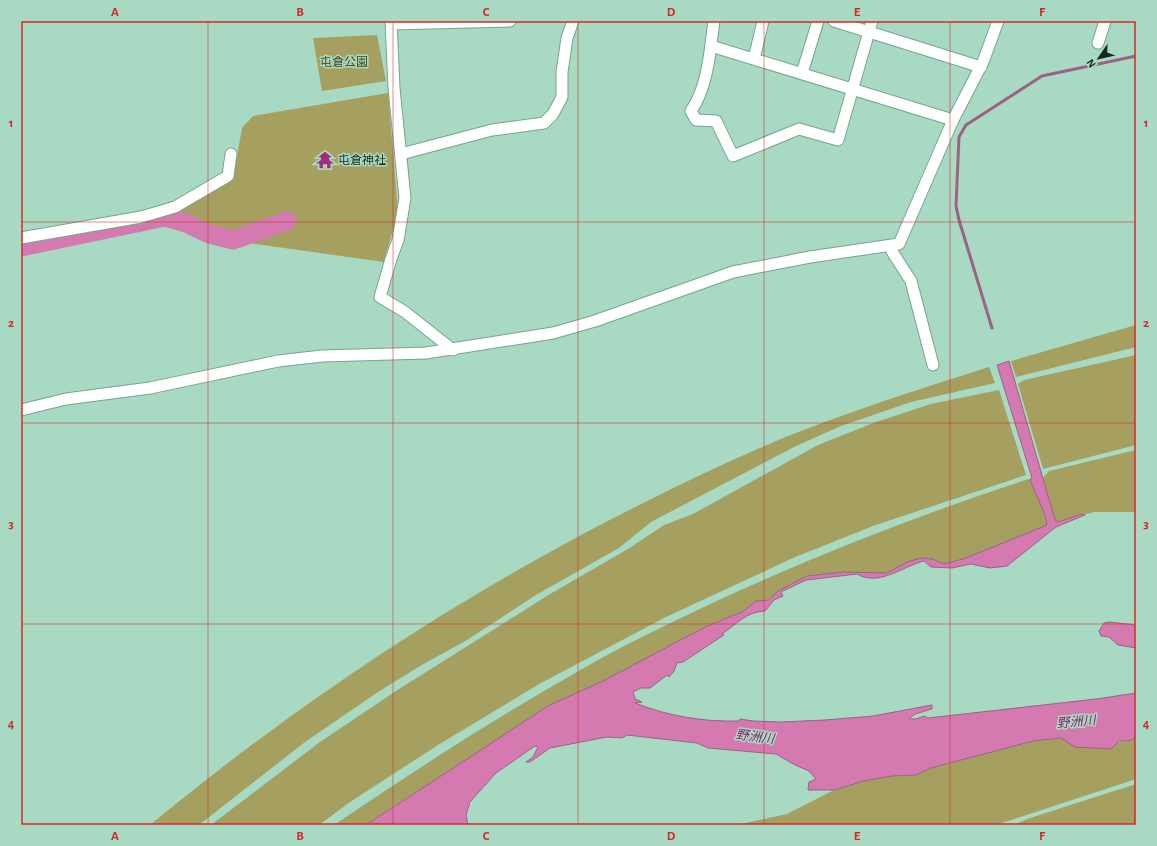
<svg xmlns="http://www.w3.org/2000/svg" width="1157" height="846" font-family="'Alegreya Sans','Noto Sans JP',sans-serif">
  <rect width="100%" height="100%" fill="#a8d9c2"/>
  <path fill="#a5a060" d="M 377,35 L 386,81 L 322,91 L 313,38 Z
    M 388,93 L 398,211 L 384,262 L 191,235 L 179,206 L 233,178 L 242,128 L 253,116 Z
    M 1136,325 L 1136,347 L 1016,377 L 1011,361 Z
    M 1136,355 L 1136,445 L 1043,469 L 1018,384 L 1024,380 Z
    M 989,367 L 995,383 L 911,402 L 841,426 L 796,446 L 651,522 L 619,548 L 536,595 L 467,640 L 420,666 L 378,692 L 305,742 L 199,825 L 150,825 C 289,710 440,609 600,525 C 666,491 732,458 801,431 C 863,407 926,387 989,367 Z
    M 999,390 L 1026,475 L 873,526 L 793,558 L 666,617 L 541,683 L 438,745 L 350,802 L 319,825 L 211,825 L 320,742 L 399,689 L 550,594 L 628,549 L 664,525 L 693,514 L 818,445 L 876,422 L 931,404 Z
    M 1136,450 L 1136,512 L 1094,512 L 1058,522 L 1055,520 L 1042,479 L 1049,471 Z
    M 1032,478 C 1037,494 1044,509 1047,525 L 966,558 L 943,564 L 932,559 L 907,562 L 887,573 L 844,572 L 807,576 L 777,593 L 768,600 L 756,601 L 744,611 L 705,627 L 605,680 L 548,706 L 366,825 L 334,825 C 411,773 489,722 570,676 C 589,665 608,654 628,644 C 758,578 893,523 1032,478 Z
    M 1062,738 L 1075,747 L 1128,741 L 1136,738 L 1136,779 L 996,825 L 736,825 L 787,814 L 834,790 L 864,781 L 891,776 L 916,775 L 931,768 L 1033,741 Z
    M 1136,784 L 1136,825 L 1013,825 L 1030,818 Z"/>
  <path fill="#d57ab0" stroke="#9b6285" d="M 1009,361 L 1055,520 L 1058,522 L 1082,514 L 1085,515 L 1056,527 L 1007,566 L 990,568 L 971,564 L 952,568 L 931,567 L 924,561 C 903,566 879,587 857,574 L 806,580 L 781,592 L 783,596 L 774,600 L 765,611 C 746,612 738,623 722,634 L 724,635 L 683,662 L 677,663 L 674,671 L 669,677 L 667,675 L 650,688 L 641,688 L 633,692 L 635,699 L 642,702 L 635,703 C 668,716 703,722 739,721 L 740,719 L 753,721 L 781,722 L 825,720 L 873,716 L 932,705 L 932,709 L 915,714 L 909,719 L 916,719 L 924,716 L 928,718 L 1096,699 L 1136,693 L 1136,738 L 1128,741 L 1119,741 L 1111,749 L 1075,747 L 1061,738 L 1033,741 L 931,768 L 916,775 L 891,776 L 864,781 L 834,790 L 808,790 L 809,782 L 816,779 L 809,771 L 795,765 L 776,754 L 708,748 L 697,743 L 627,735 L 622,738 L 607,737 L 550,748 L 530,762 L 526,762 L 533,757 L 538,747 L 535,746 L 496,773 L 470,802 L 466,815 L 468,825 L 366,825 L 548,706 L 605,680 L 705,627 L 744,611 L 756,601 L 769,600 L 778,591 L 807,576 L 844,572 L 887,573 L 907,562 L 921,558 L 932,559 L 944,564 L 966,558 L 1047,525 L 1045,515 L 1030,480 L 1032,478 L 997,365 Z
    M 1109,622 L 1136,625 L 1136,648 L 1118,645 L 1109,637 L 1101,636 L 1099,631 L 1104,623 Z"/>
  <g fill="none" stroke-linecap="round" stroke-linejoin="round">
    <path stroke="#9b6285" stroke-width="3" d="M 992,328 L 959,220 L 956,206 L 959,137 L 966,125 L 1042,76 L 1136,56"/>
    <path stroke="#d57ab0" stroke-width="19" d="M 21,247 L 165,217 L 186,223 L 209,234 L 233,240 L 287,221"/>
    <g stroke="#75a58f" stroke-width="13">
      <path id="minor" d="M 391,21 L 394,88 L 405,198 L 398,240 L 391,259 L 380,297 L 405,312 L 453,350
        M 714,21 C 710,50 708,87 691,111 L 696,120 L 716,121 L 733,156 L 799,129 L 838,140 L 872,21
        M 834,21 L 981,67
        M 391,24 L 510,21
        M 1098,43 L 1105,21
        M 711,46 L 953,120
        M 754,59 L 763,21
        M 802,73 L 818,21
        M 401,154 L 492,130 L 544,123 L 553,114 L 562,97 L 562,72 L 567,38 L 573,21
        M 21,238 L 141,217 L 175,207 L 228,176 L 231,154
        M 890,246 L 893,253 L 911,281 L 933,365
        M 21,410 L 66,399 L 150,388 L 278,361 L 322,356 L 426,353 L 553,333 L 595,321 L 733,272 L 810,257 L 899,244 L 953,120 L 983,62 L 998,21"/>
    </g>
    <use href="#minor" stroke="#fff" stroke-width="11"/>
  </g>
  <path fill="none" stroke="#d62828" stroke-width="1" stroke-opacity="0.55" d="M 208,21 L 208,825M 393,21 L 393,825M 578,21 L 578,825M 764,21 L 764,825M 950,21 L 950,825M 21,222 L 1136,222M 21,423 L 1136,423M 21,624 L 1136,624"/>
  <defs>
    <g id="temple-bare" transform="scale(1.38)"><path d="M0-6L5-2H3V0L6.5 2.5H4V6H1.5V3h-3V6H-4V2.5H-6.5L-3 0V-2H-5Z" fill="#a52a7d" stroke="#a8d9c2" stroke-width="2.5" paint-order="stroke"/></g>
  </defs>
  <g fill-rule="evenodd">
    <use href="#temple-bare" x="325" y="160"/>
  </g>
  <g text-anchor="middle" stroke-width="3" stroke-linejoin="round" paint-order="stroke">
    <g font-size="12" fill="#433f12" stroke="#a8d9c2">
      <text x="344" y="66">屯倉公園</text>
    </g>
    <g font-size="12" fill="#152920" stroke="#a8d9c2" text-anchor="start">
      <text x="338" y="164">屯倉神社</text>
    </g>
    <g font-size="13" font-style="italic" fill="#8b1f68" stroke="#a8d9c2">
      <text transform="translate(1076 721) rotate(-5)" y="5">野洲川</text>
      <text transform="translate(755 736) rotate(7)" y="5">野洲川</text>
    </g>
  </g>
  <rect width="1157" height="846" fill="none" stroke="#a8d9c2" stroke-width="44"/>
  <g transform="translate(1099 58) rotate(236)" stroke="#a8d9c2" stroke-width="3" paint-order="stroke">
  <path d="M0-3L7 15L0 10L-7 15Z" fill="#152920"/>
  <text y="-6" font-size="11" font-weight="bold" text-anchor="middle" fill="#152920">N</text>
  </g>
  <rect x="22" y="22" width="1113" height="802" fill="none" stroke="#d62828" stroke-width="1.5"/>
  <g font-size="13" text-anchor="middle" font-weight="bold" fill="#d62828">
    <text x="115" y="16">A</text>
    <text x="300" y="16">B</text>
    <text x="486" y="16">C</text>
    <text x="671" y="16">D</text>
    <text x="857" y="16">E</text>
    <text x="1042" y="16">F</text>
    <text x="11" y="127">1</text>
    <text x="1146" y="127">1</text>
    <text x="11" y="327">2</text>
    <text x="1146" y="327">2</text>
    <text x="11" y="528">3</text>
    <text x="1146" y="528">3</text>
    <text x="11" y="728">4</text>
    <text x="1146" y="728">4</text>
    <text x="115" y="840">A</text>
    <text x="300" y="840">B</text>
    <text x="486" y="840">C</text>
    <text x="671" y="840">D</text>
    <text x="857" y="840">E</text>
    <text x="1042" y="840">F</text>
  </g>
</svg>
